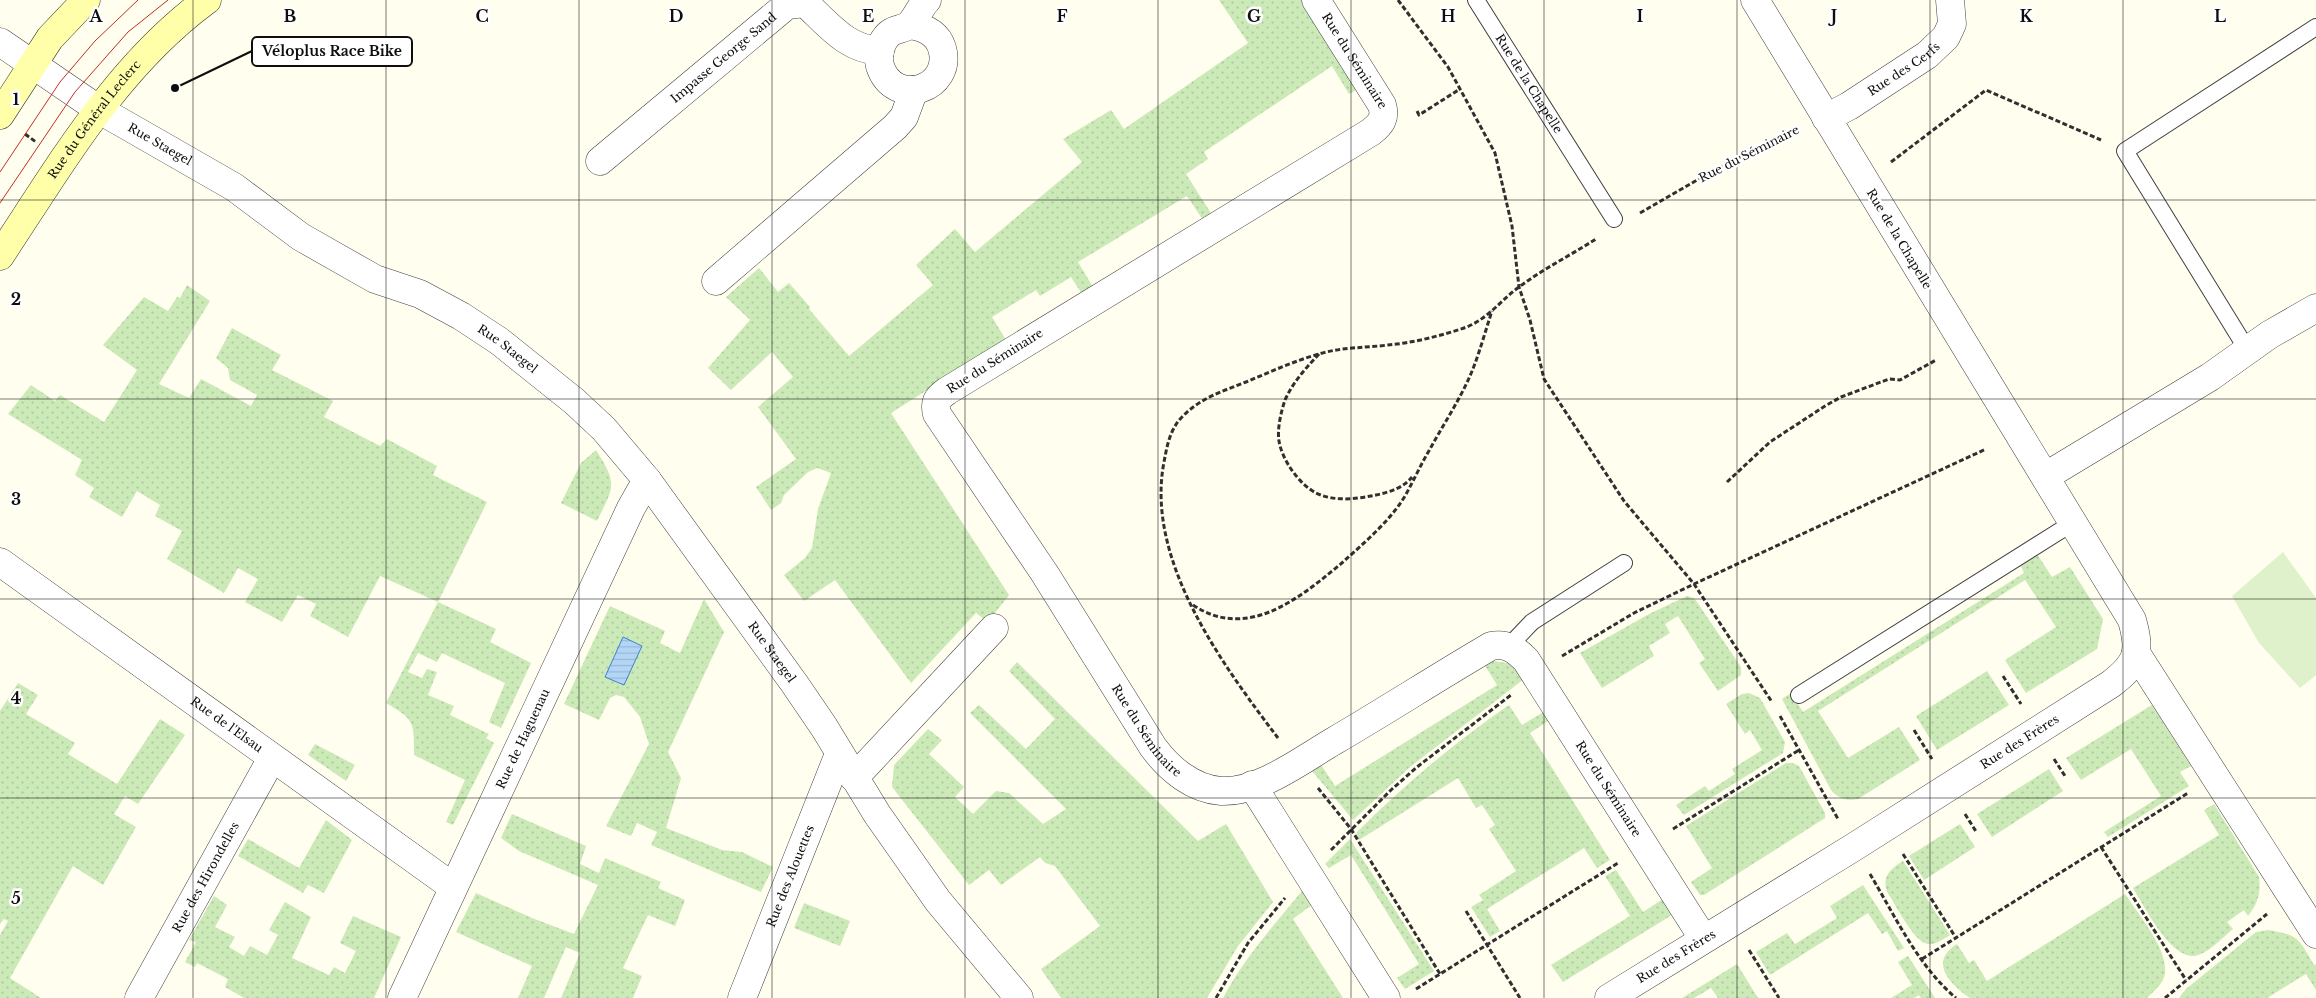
<svg xmlns="http://www.w3.org/2000/svg" width="2316" height="998" font-family="'Libre Baskerville',serif">
  <defs>
    <pattern id="green-dots" width="8" height="8" patternUnits="userSpaceOnUse" patternTransform="scale(1.25)"><rect width="8" height="8" fill="#cceab8"/><path d="M2 2h.1M6 6h.1" fill="none" stroke="#aec89d" stroke-width="1.8" stroke-linecap="round"/></pattern>
    <pattern id="water-rules" width="6" height="5" patternUnits="userSpaceOnUse" patternTransform="scale(1.25)"><rect width="6" height="5" fill="#b4d6f6"/><path d="M0 2.5h6" fill="none" stroke="#9ab6d2"/></pattern>
  </defs>
  <rect width="100%" height="100%" fill="#fffeef"/>
  <path fill="url(#green-dots)" d="M 1219,0 L 1304,0 L 1360,88 L 1349,94 L 1332,66 L 1204,152 L 1208,159 L 1186,174 L 1216,221 L 1207,226 L 1187,196 L 1078,262 L 1093,287 L 1082,294 L 1071,277 L 1040,296 L 1036,290 L 992,317 L 1006,340 L 891,413 L 1009,595 L 988,622 L 976,613 L 911,683 L 835,580 L 804,601 L 784,575 L 805,558 L 812,548 L 818,509 L 831,473 L 817,468 L 808,472 L 784,495 L 781,503 L 771,510 L 756,487 L 796,459 L 758,407 L 793,377 L 772,352 L 731,390 L 708,368 L 750,320 L 726,297 L 759,268 L 778,292 L 789,283 L 810,307 L 809,309 L 849,356 L 933,285 L 916,265 L 955,229 L 975,252 L 1082,162 L 1063,139 L 1111,110 L 1124,129 L 1248,43 Z
    M 187,285 L 210,301 L 159,384 L 189,398 L 201,379 L 251,406 L 257,395 L 230,380 L 228,368 L 216,358 L 232,328 L 281,355 L 272,370 L 333,401 L 324,417 L 380,446 L 387,439 L 437,466 L 433,475 L 487,502 L 438,602 L 496,629 L 490,642 L 531,663 L 501,728 L 489,722 L 505,683 L 442,653 L 437,662 L 418,653 L 408,672 L 422,678 L 427,669 L 437,672 L 428,695 L 454,706 L 450,715 L 489,734 L 486,738 L 494,743 L 453,825 L 446,822 L 465,780 L 414,755 C 414,722 415,720 386,703 L 438,602 L 380,576 L 348,637 L 310,616 L 316,604 L 298,595 L 282,622 L 245,602 L 258,579 L 238,568 L 224,593 L 167,559 L 182,531 L 155,516 L 160,505 L 137,491 L 122,517 L 89,497 L 94,488 L 75,475 L 82,460 L 8,414 L 31,385 L 55,401 L 60,395 L 104,422 L 137,370 L 103,345 L 144,297 L 168,311 L 177,297 L 180,298 Z
    M 596,450 C 618,485 614,486 597,521 L 561,503 L 581,463 Z
    M 2037,554 L 2052,577 L 2070,567 L 2103,619 L 2097,649 L 2026,693 L 2005,660 L 2056,627 L 2025,580 L 1818,711 L 1848,758 L 1899,727 L 1920,760 L 1858,799 C 1846,801 1839,799 1831,790 L 1782,699 L 1791,693 L 1803,712 L 2024,573 L 2020,564 Z
    M 1687,596 L 1694,598 L 1699,605 L 1741,667 L 1741,675 L 1718,691 L 1699,663 L 1705,659 L 1678,616 L 1665,624 L 1670,633 L 1649,646 L 1654,656 L 1602,688 L 1580,653 L 1649,614 Z
    M 704,599 L 724,632 L 668,752 L 681,778 L 666,828 L 722,850 L 742,852 L 773,867 L 761,892 L 651,845 L 657,832 L 637,823 L 631,836 L 606,826 L 649,744 L 640,717 L 624,697 L 616,695 L 610,698 L 599,720 L 564,704 L 610,606 L 665,631 L 660,643 L 680,653 Z
    M 1493,661 L 1513,664 L 1524,679 L 1410,767 L 1353,820 L 1308,766 L 1318,760 L 1335,786 L 1497,685 L 1484,664 Z
    M 1017,662 L 1198,841 L 1226,824 L 1273,902 L 1238,946 L 1207,998 L 1061,998 L 1041,969 L 1100,926 L 1055,866 L 1045,863 L 1040,857 L 1001,885 L 989,870 L 969,885 L 892,787 L 894,765 L 928,729 L 942,740 L 929,754 L 964,787 L 955,797 L 973,814 L 996,791 L 1009,793 L 1043,824 L 1066,809 L 970,713 L 979,705 L 1026,749 L 1055,719 L 1009,671 Z
    M 1987,671 L 2009,705 L 1937,750 L 1916,716 Z
    M 18,683 L 38,695 L 26,714 L 75,743 L 68,754 L 117,784 L 160,719 L 185,735 L 138,804 L 125,796 L 114,814 L 136,827 L 103,885 L 73,866 L 10,978 L 41,998 L 0,998 L 0,935 L 8,921 L 4,919 L 0,924 L 0,711 Z
    M 1749,693 L 1760,698 L 1785,742 L 1783,753 L 1684,815 L 1676,805 L 1705,786 L 1709,791 L 1735,774 L 1732,769 L 1762,750 L 1750,730 L 1745,734 L 1726,704 L 1742,694 Z
    M 1509,705 L 1522,725 L 1545,711 L 1551,719 L 1530,733 L 1610,860 L 1597,868 L 1584,848 L 1487,909 L 1500,931 L 1490,937 L 1471,907 L 1483,900 L 1479,895 L 1516,871 L 1489,829 L 1495,825 L 1482,805 L 1476,808 L 1458,778 L 1359,840 L 1356,833 C 1403,786 1454,743 1509,705 Z
    M 2152,705 L 2191,766 L 2180,772 L 2189,786 L 2108,837 L 2104,832 L 2161,796 L 2131,749 L 2081,780 L 2066,758 Z
    M 315,744 L 355,765 L 346,781 L 308,755 Z
    M 1786,763 L 1793,763 L 1799,766 L 1825,813 L 1825,818 L 1704,895 L 1700,895 L 1691,882 L 1712,868 L 1686,826 Z
    M 2049,769 L 2063,791 L 1992,837 L 1977,814 Z
    M 2214,804 L 2259,877 C 2261,893 2258,903 2248,916 L 2244,910 L 2227,922 L 2233,929 C 2222,938 2208,954 2194,956 C 2170,958 2144,906 2133,888 L 2219,835 L 2204,810 Z
    M 512,814 L 586,846 L 580,864 L 599,873 L 605,858 L 661,882 L 658,888 L 685,900 L 675,926 L 648,915 L 623,968 L 642,976 L 633,998 L 561,998 L 580,953 L 566,947 L 544,998 L 518,998 L 532,966 L 456,932 L 476,893 L 532,918 L 574,934 L 598,885 L 519,851 L 501,838 Z
    M 326,820 L 352,840 L 324,893 L 308,885 L 303,893 L 238,856 L 248,839 L 299,868 Z
    M 1960,824 L 1975,847 L 1924,880 L 1909,856 Z
    M 1350,839 L 1434,971 L 1405,989 L 1397,978 L 1419,964 L 1351,855 L 1329,868 L 1325,864 Z
    M 1903,861 L 1950,935 C 1943,939 1936,945 1928,944 C 1914,943 1895,903 1887,892 C 1882,876 1890,869 1903,861 Z
    M 1616,870 L 1643,912 L 1663,899 L 1672,915 L 1563,982 L 1551,965 L 1630,916 L 1605,876 Z
    M 1863,885 L 1904,948 L 1898,951 L 1887,931 L 1882,934 L 1868,913 L 1770,975 L 1756,952 L 1787,933 L 1795,944 L 1837,918 L 1830,906 Z
    M 1303,890 L 1313,904 L 1293,919 L 1343,998 L 1223,998 C 1244,958 1274,925 1303,890 Z
    M 2125,894 C 2138,914 2168,949 2165,973 C 2164,983 2154,991 2147,998 L 1970,998 C 1950,984 1928,962 1957,944 L 1969,963 L 1974,960 L 1987,981 Z
    M 214,896 L 227,905 L 215,927 L 235,937 L 229,947 L 244,956 L 250,946 L 267,955 L 278,935 L 269,930 L 285,902 L 311,917 L 292,958 L 329,975 L 334,967 L 345,973 L 356,951 L 340,943 L 353,916 L 401,937 L 374,998 L 244,998 L 225,987 L 228,979 L 197,963 L 195,967 L 185,962 L 196,942 L 189,940 Z
    M 804,903 L 850,921 L 840,946 L 794,928 Z
    M 2268,930 C 2299,935 2299,939 2314,965 L 2316,964 L 2316,990 L 2306,974 L 2267,998 L 2179,998 L 2186,989 L 2256,932 Z
    M 1908,956 L 1935,998 L 1921,998 L 1919,995 L 1914,998 L 1891,998 L 1912,985 L 1898,962 Z
    M 1737,964 L 1758,998 L 1718,998 L 1711,988 L 1694,998 L 1682,998 Z"/>
  <path fill="#dff1ca" d="M 2283,552 L 2316,598 L 2316,675 L 2300,688 L 2259,643 L 2232,596 Z"/>
  <path fill="url(#water-rules)" stroke="#3a82ce" d="M 623,637 L 642,646 L 624,685 L 605,677 Z"/>
  <g fill="none" stroke-linecap="round" stroke-linejoin="round">
    <g stroke="#414141" stroke-width="18">
      <g id="service">
        <path id="s1" d="M 1476,0 L 1614,219"/>
        <path d="M 2248,351 L 2125,151 L 2316,27"/>
        <path d="M 1509,646 L 1532,622 L 1624,563"/>
        <path d="M 1799,695 L 2074,522"/>
      </g>
    </g>
    <g stroke="#414141" stroke-width="29">
      <g id="minor">
        <path id="s2" d="M 1316,0 L 1382,105 C 1386,118 1381,124 1371,132 L 947,391 C 937,398 934,402 937,414 L 1045,574 L 1153,747 C 1169,769 1193,789 1221,791 C 1259,793 1303,759 1334,741 C 1387,710 1438,677 1491,646 C 1507,643 1515,649 1526,660 L 1703,938"/>
        <path d="M 909,25 C 923,27 937,32 942,48 C 954,89 894,109 880,66 C 878,58 879,48 884,40 C 892,27 901,31 909,25 C 916,19 920,7 927,0"/>
        <path id="s3" d="M 0,42 L 98,109 L 234,187 L 301,237 L 375,279 L 420,294 L 461,316 L 499,341 L 574,401 L 604,429 L 647,480 L 794,683 L 824,727 L 877,814 L 938,901 L 1019,998"/>
        <path id="s4" d="M 1826,118 L 1849,106 L 1927,55 L 1946,37 L 1952,24 L 1950,0"/>
        <path id="s5" d="M 600,161 L 787,5 L 805,3 C 828,24 846,49 880,51"/>
        <path d="M 716,281 L 895,127 L 904,117 L 914,90"/>
        <path d="M 2046,476 L 2210,377 L 2269,335 L 2316,308"/>
        <path id="s6" d="M 0,562 L 453,887"/>
        <path d="M 2136,653 L 2316,934"/>
        <path d="M 854,778 L 994,628"/>
        <path d="M 1252,785 L 1386,998"/>
        <path id="s7" d="M 139,998 L 272,758"/>
        <path id="s8" d="M 402,998 L 631,508 L 647,480"/>
        <path id="s9" d="M 742,998 L 839,754"/>
        <path id="s10" d="M 1609,998 L 1854,847 L 2111,684 C 2138,663 2141,652 2132,620 L 1755,0"/>
      </g>
    </g>
    <g stroke="#303030" stroke-width="29">
      <g id="secondary">
        <path d="M 0,115 L 50,38 L 86,0"/>
        <path id="s11" d="M 0,256 C 61,164 117,66 207,0"/>
      </g>
    </g>
    <path stroke="#303030" stroke-width="3" stroke-dasharray="5 2.5" stroke-linecap="butt" d="M 1398,0 L 1448,67 L 1495,153 L 1512,226 L 1519,287 L 1530,320 L 1544,379 L 1624,501 L 1694,584 L 1772,702
      M 1417,111 L 1419,115 L 1460,89
      M 25,134 L 36,142
      M 1891,162 L 1986,90 L 2101,140
      M 1640,213 L 1711,172 L 1795,129
      M 1319,354 C 1306,368 1293,382 1285,400 C 1281,412 1277,429 1279,441 C 1282,460 1299,484 1316,493 C 1335,502 1356,499 1376,495 C 1390,492 1403,488 1412,477
      M 1727,482 L 1770,442 L 1825,406 L 1841,397 L 1889,379 L 1900,380 L 1936,360
      M 1193,605 C 1248,642 1301,597 1343,562 C 1365,542 1390,521 1405,496 C 1414,480 1421,464 1430,449 C 1443,425 1459,401 1470,376 C 1479,355 1485,332 1492,311
      M 1562,656 L 1634,613 L 1694,584 L 1986,449
      M 2003,676 L 2021,704
      M 1780,716 L 1838,819
      M 1914,730 L 1932,759
      M 1278,738 C 1222,664 1145,560 1164,462 C 1167,446 1170,429 1182,417 C 1200,398 1223,391 1246,382 C 1270,372 1294,361 1319,354 C 1342,347 1364,348 1388,345 C 1412,343 1440,336 1464,328 C 1487,320 1501,300 1519,287 C 1543,269 1571,255 1596,239
      M 2054,759 L 2065,776
      M 1318,788 L 1351,829 L 1440,974
      M 1965,814 L 1977,833
      M 1673,829 L 1799,750
      M 2101,847 L 2186,980
      M 1331,850 L 1391,790 L 1417,767 L 1511,695
      M 1903,854 L 1956,938
      M 1870,874 C 1895,916 1918,966 1956,998
      M 1466,911 L 1520,998
      M 1749,950 L 1779,998
      M 1922,959 L 2188,793
      M 1416,989 L 1618,863
      M 1216,998 L 1248,943 L 1285,898
      M 2165,998 L 2267,914"/>
    <use href="#service" stroke="#fff" stroke-width="16"/>
    <use href="#minor" stroke="#fff" stroke-width="28"/>
    <use href="#secondary" stroke="#ffa" stroke-width="28"/>
    <path stroke="#bf2f25" stroke-width="1" d="M 0,172 L 60,82 L 95,41 L 138,0
      M 0,203 L 75,92 L 128,32 L 168,0"/>
  </g>
  <path fill="none" stroke="#0e0e0e" stroke-width="1" stroke-opacity="0.55" d="M 193,0 L 193,998M 386,0 L 386,998M 579,0 L 579,998M 772,0 L 772,998M 965,0 L 965,998M 1158,0 L 1158,998M 1351,0 L 1351,998M 1544,0 L 1544,998M 1737,0 L 1737,998M 1930,0 L 1930,998M 2123,0 L 2123,998M 0,200 L 2316,200M 0,399 L 2316,399M 0,599 L 2316,599M 0,798 L 2316,798"/>
  <g text-anchor="middle" stroke-width="5" stroke-linejoin="round" paint-order="stroke">
    <g font-size="12" fill="#0e0e0e" stroke="#fff">
      <text dy="4" stroke="none"><textPath href="#s5" startOffset="161">Impasse George Sand</textPath></text>
      <text dy="4" stroke="none"><textPath href="#s2" startOffset="72">Rue du Séminaire</textPath></text>
      <text dy="4" stroke="none"><textPath href="#s4" startOffset="92">Rue des Cerfs</textPath></text>
      <text dy="4" stroke="none"><textPath href="#s1" startOffset="99">Rue de la Chapelle</textPath></text>
      <text dy="4" stroke="none"><textPath href="#s11" startOffset="166">Rue du Général Leclerc</textPath></text>
      <text dy="4" stroke="none"><textPath href="#s3" startOffset="190">Rue Staegel</textPath></text>
      <text transform="translate(1749 154) rotate(-27)" y="4">Rue du Séminaire</text>
      <text transform="translate(1899 239) rotate(59)" y="4">Rue de la Chapelle</text>
      <text dy="4" stroke="none"><textPath href="#s3" startOffset="595">Rue Staegel</textPath></text>
      <text transform="translate(995 361) rotate(-32)" y="4">Rue du Séminaire</text>
      <text dy="4" stroke="none"><textPath href="#s3" startOffset="1000">Rue Staegel</textPath></text>
      <text dy="4" stroke="none"><textPath href="#s6" startOffset="279">Rue de l'Elsau</textPath></text>
      <text dy="4" stroke="none"><textPath href="#s2" startOffset="1060">Rue du Séminaire</textPath></text>
      <text dy="4" stroke="none"><textPath href="#s8" startOffset="286">Rue de Haguenau</textPath></text>
      <text dy="4" stroke="none"><textPath href="#s10" startOffset="484">Rue des Frères</textPath></text>
      <text dy="4" stroke="none"><textPath href="#s2" startOffset="1662">Rue du Séminaire</textPath></text>
      <text dy="4" stroke="none"><textPath href="#s9" startOffset="131">Rue des Alouettes</textPath></text>
      <text dy="4" stroke="none"><textPath href="#s7" startOffset="138">Rue des Hirondelles</textPath></text>
      <text dy="4" stroke="none"><textPath href="#s10" startOffset="79">Rue des Frères</textPath></text>
    </g>
  </g>
  <g font-size="16" text-anchor="middle" font-weight="bold" fill="#0e0e0e" stroke="#fff" stroke-width="5" stroke-linejoin="round" paint-order="stroke">
    <text x="96" y="22">A</text>
    <text x="290" y="22">B</text>
    <text x="482" y="22">C</text>
    <text x="676" y="22">D</text>
    <text x="868" y="22">E</text>
    <text x="1062" y="22">F</text>
    <text x="1254" y="22">G</text>
    <text x="1448" y="22">H</text>
    <text x="1640" y="22">I</text>
    <text x="1834" y="22">J</text>
    <text x="2026" y="22">K</text>
    <text x="2220" y="22">L</text>
    <text x="16" y="105">1</text>
    <text x="16" y="305">2</text>
    <text x="16" y="505">3</text>
    <text x="16" y="704">4</text>
    <text x="16" y="904">5</text>
  </g>
  <path fill="none" stroke="#0e0e0e" stroke-width="2" d="M175 88L252 51"/>
  <circle fill="#0e0e0e" stroke="#fff" stroke-width="2" cx="175" cy="88" r="5"/>
  <rect fill="#fff" stroke="#0e0e0e" stroke-width="2" x="252" y="37" width="160" height="29" rx="5"/>
  <g font-size="14" text-anchor="middle" font-weight="bold" fill="#0e0e0e">
    <text x="332" y="56">Véloplus Race Bike</text>
  </g>
</svg>
